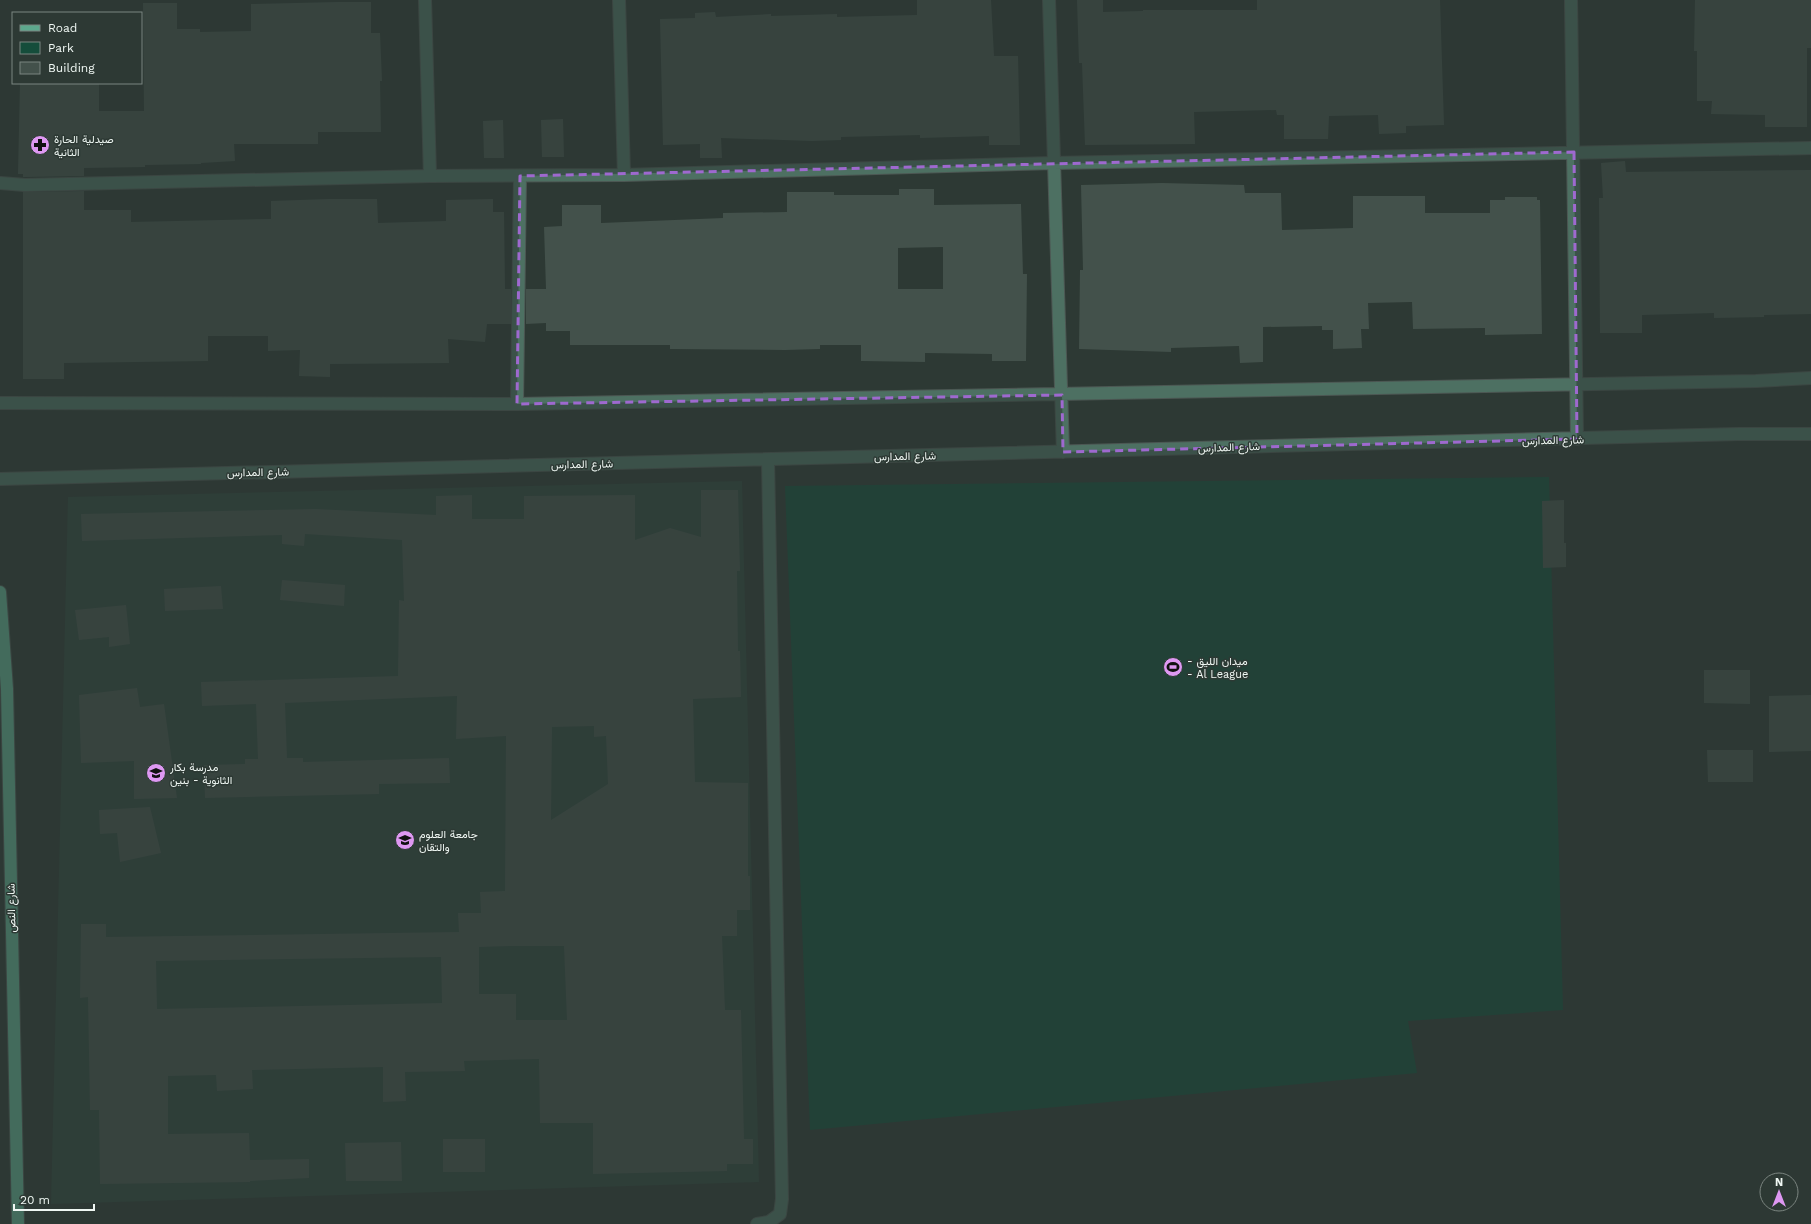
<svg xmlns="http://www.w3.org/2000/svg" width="1811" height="1224" font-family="'Work Sans',Vazirmatn,sans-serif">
  <rect width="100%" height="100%" fill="#2d3934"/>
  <path fill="#30453d" d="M 742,481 L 759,1182 L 51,1204 L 68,497 Z"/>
  <path fill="#154d3b" d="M 1549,477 L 1563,1010 L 1408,1021 L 1417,1073 L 810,1130 L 785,486 Z"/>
  <path fill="#43514b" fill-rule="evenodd" d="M 917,0 L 991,0 L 994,56 L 1018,56 L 1020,145 L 989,145 L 989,136 L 920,138 L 920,135 L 841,137 L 841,140 L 812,141 L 721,138 L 722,158 L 700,158 L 700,144 L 663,145 L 660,19 L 695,18 L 695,13 L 715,12 L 716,17 L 771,14 L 771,16 L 837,14 L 837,17 L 917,15 Z
    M 1077,0 L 1103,0 L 1103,12 L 1143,11 L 1143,10 L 1257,10 L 1257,0 L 1440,0 L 1444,125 L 1406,126 L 1406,133 L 1379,134 L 1378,115 L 1329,116 L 1328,139 L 1284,139 L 1284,115 L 1277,115 L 1276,110 L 1194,112 L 1195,144 L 1085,145 L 1082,63 L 1079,63 Z
    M 1695,0 L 1811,0 L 1811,48 L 1807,48 L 1807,127 L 1765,127 L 1765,115 L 1711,114 L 1712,101 L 1697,101 L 1697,51 L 1694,51 Z
    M 338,2 L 371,2 L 371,33 L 380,33 L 382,81 L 380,81 L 381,132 L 318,132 L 318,144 L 234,144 L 235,161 L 201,163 L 201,164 L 145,165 L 145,167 L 84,168 L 84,176 L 25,177 L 23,177 L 23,174 L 18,174 L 20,83 L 99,83 L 99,111 L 144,111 L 143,3 L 177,3 L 177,29 L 200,29 L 200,32 L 251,31 L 251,4 Z
    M 563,119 L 564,157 L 542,157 L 541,120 Z
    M 503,120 L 504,158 L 484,158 L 483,121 Z
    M 1625,161 L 1626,172 L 1811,170 L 1811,314 L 1764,315 L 1764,317 L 1714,318 L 1714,313 L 1642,315 L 1642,333 L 1600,333 L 1599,198 L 1603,198 L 1601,163 Z
    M 1162,183 L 1244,185 L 1245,193 L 1281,193 L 1282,230 L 1353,228 L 1353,196 L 1425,196 L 1425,213 L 1490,213 L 1490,200 L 1505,200 L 1505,197 L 1537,197 L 1537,200 L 1540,200 L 1542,334 L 1485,335 L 1485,328 L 1413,329 L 1412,302 L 1368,303 L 1369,329 L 1361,329 L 1362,348 L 1333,349 L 1333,330 L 1322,330 L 1322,326 L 1263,327 L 1263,362 L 1240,363 L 1239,346 L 1171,348 L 1171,352 L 1079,349 L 1080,270 L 1083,270 L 1081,185 Z
    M 899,189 L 934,189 L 934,205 L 1021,204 L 1023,274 L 1027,274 L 1026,361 L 992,361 L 992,354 L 925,353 L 925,362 L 861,361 L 861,345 L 820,345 L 820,349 L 785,350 L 670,349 L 670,345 L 570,345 L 570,331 L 546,331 L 546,323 L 526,324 L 526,289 L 546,289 L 544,227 L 562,226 L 562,205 L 601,205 L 601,223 L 723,218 L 723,213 L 787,212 L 787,192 L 834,192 L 834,195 L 899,195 ZM 943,247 L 943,289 L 898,289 L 898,248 Z
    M 84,191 L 84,210 L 131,210 L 131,222 L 271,219 L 271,201 L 329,199 L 377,199 L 378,223 L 446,221 L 446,200 L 493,199 L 493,212 L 504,212 L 505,289 L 511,289 L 511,324 L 487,324 L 485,342 L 448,339 L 449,363 L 330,364 L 330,377 L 299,376 L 300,350 L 268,351 L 268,336 L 208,336 L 208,361 L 64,363 L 64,379 L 23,379 L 23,192 Z
    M 701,490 L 738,490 L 740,571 L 737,571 L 738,651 L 740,651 L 741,697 L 693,699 L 695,782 L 748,783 L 748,876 L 750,876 L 750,910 L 737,910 L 737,936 L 722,936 L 725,1010 L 741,1010 L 744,1139 L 753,1139 L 753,1164 L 727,1164 L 727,1171 L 593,1174 L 593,1123 L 540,1123 L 539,1059 L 464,1061 L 465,1071 L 405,1072 L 406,1101 L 383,1102 L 383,1067 L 252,1070 L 253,1089 L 217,1091 L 216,1075 L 168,1076 L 168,1134 L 249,1133 L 250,1160 L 309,1159 L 309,1178 L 250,1181 L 250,1182 L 100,1184 L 99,1110 L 90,1110 L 88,997 L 80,998 L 81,924 L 106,924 L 106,937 L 459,932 L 458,913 L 481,913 L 480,892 L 505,891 L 506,736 L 456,739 L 457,696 L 285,703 L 287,758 L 303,758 L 303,762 L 449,758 L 450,783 L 379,784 L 379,794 L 205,798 L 204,765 L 245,764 L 245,759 L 258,759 L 256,704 L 202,706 L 201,682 L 398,676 L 399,600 L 404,601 L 402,540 L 305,534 L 304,546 L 282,544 L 282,535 L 82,541 L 81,514 L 316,509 L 436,515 L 436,496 L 472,495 L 472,519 L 524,519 L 524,496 L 635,495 L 635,540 L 670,528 L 701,537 ZM 594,726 L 594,737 L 606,736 L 608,784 L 551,820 L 552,727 ZM 512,946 L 564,946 L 567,1020 L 516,1020 L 516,994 L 479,994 L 479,947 ZM 441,957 L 442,1003 L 157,1009 L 156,961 Z
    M 1564,500 L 1564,543 L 1566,543 L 1566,567 L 1543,568 L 1542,501 Z
    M 282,580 L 345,585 L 344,606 L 280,600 Z
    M 221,586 L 223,609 L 165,611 L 164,589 Z
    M 126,605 L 130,644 L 109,647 L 109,637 L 79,640 L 75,610 Z
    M 1704,670 L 1750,670 L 1750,704 L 1704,703 Z
    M 137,688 L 140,707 L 164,704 L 177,798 L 134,799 L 134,761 L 81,763 L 79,695 Z
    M 1811,695 L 1811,751 L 1769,752 L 1769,696 Z
    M 1707,750 L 1753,750 L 1753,782 L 1708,782 Z
    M 150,807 L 161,853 L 120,862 L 117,833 L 100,834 L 99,810 Z
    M 443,1139 L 485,1139 L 485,1172 L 443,1172 Z
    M 401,1142 L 402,1181 L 346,1181 L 345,1143 Z"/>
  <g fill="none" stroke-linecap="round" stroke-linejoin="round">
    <g stroke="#4c5753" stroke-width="14">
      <path id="minor" d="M 425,0 L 430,176
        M 619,0 L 624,175
        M 1049,0 L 1063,452
        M 1571,0 L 1577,439
        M 0,183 L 25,185 L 430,176 L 624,175 L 1054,163 L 1811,148
        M 0,403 L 517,404 L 1756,381 L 1811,378
        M 517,404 L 520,176
        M 0,479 L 1738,434 L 1811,434
        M 757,1224 L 769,1222 L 780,1214 L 782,1199 L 768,460"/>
    </g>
    <g stroke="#4c5753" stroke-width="14">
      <path id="major" d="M 0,592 L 7,689 L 18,1224"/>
    </g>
    <use href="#minor" stroke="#4d7062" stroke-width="12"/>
    <use href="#major" stroke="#5da88d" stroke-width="12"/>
  </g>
  <path d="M0 0H1811V1224H0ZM 1574,152 L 1577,439 L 1063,452 L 1062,395 L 517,404 L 520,176 Z" fill="#2d3934" fill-opacity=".55" fill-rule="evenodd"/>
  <path fill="none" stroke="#9e69cf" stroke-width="3" stroke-dasharray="8 5" stroke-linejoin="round" d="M 1574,152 L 1577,439 L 1063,452 L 1062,395 L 517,404 L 520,176 Z"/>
  <defs>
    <g id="pharmacy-disc" transform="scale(1)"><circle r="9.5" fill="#de98f2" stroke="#2d3934"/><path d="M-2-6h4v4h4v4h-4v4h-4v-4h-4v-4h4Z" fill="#111"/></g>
    <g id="stadium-disc" transform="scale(1)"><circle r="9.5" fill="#de98f2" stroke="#2d3934"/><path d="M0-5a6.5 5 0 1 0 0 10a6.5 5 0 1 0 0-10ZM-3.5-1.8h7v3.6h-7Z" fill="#111"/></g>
    <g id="school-disc" transform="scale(1)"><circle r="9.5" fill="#de98f2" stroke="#2d3934"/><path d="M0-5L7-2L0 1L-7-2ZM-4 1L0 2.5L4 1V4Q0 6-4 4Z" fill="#111"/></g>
    <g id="university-disc" transform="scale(1)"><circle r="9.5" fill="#de98f2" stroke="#2d3934"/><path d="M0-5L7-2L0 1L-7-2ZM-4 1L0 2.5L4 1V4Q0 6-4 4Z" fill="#111"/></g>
  </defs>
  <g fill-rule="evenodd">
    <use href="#pharmacy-disc" x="40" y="145"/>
    <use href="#stadium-disc" x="1173" y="667"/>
    <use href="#school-disc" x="156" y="773"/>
    <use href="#university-disc" x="405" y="840"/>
  </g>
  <g text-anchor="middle" stroke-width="3" stroke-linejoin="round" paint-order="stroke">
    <g font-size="11" fill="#eff7f3" stroke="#2d3934" text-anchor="start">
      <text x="54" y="143">صيدلية الحارة<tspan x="54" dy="13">الثانية</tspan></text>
      <text x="1187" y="665">- ميدان الليق<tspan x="1187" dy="13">- Al League</tspan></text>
      <text x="170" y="771">مدرسة بكار<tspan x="170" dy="13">الثانوية - بنين</tspan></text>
      <text x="419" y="838">جامعة العلوم<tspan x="419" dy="13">والتقان</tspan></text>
    </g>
    <g font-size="11" fill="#eff7f3" stroke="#2d3934">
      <text transform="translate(1553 440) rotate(-1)" y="4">شارع المدارس</text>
      <text transform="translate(1229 447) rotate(-2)" y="4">شارع المدارس</text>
      <text transform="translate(905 456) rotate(-1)" y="4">شارع المدارس</text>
      <text transform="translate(582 464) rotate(-1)" y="4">شارع المدارس</text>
      <text transform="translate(258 472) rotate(-1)" y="4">شارع المدارس</text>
      <text transform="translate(11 908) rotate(-91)" y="4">شارع النص</text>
    </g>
  </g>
  <rect x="12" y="12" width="130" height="72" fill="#2d3934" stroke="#7b8580"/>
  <rect x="20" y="25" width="20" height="6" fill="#5da88d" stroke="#7b8580"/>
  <text x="48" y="32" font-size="12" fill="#eff7f3">Road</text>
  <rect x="20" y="42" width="20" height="12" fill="#154d3b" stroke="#7b8580"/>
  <text x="48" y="52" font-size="12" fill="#eff7f3">Park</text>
  <rect x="20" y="62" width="20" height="12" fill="#43514b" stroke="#7b8580"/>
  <text x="48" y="72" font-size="12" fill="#eff7f3">Building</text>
  <g transform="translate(1779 1192)"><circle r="19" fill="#2d3934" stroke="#7b8580"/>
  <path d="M0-3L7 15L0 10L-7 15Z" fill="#de98f2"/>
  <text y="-6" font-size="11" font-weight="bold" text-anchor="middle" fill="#eff7f3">N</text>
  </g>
  <path d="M14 1204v6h80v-6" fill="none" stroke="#eff7f3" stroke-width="2"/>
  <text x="20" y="1204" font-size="12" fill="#eff7f3" stroke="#2d3934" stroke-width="3" paint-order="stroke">20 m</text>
</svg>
